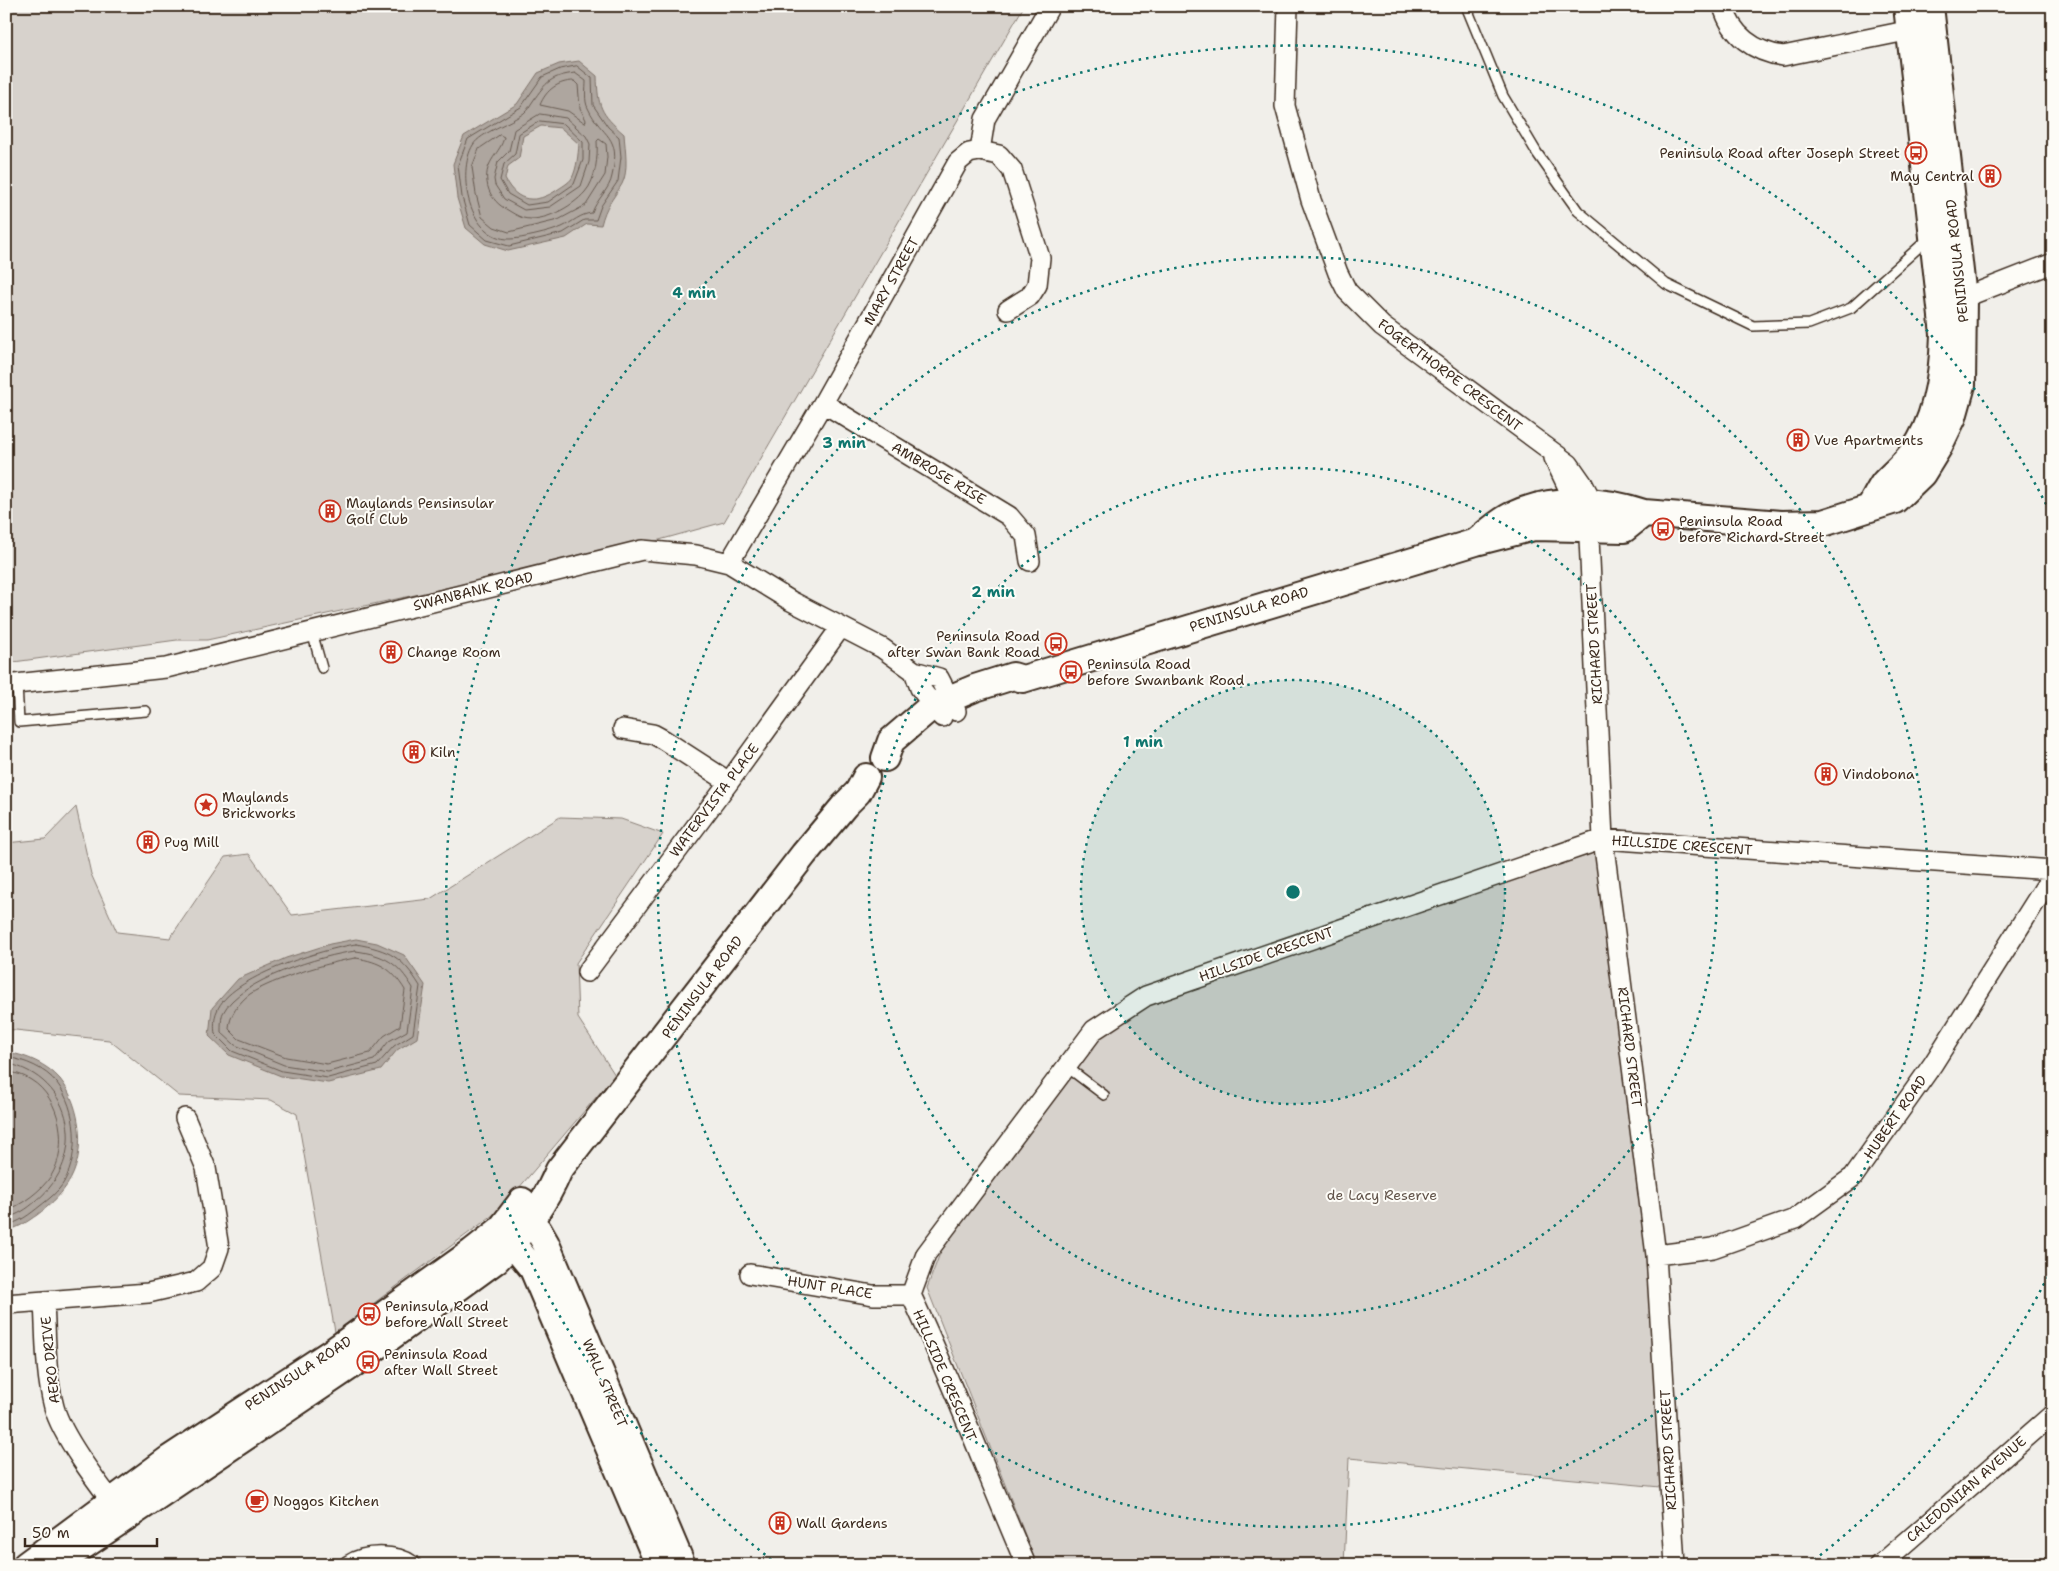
<svg xmlns="http://www.w3.org/2000/svg" width="2059" height="1571" font-family="'Shantell Sans',sans-serif">
  <rect width="100%" height="100%" fill="#f1efea"/>
  <filter id="ink" filterUnits="userSpaceOnUse"><feTurbulence type="fractalNoise" baseFrequency=".02" numOctaves="2"/><feDisplacementMap in="SourceGraphic" scale="10" xChannelSelector="R" yChannelSelector="G"/><feConvolveMatrix kernelMatrix="1 2 1 2 8 2 1 2 1" color-interpolation-filters="sRGB"/></filter>
  <g filter="url(#ink)">
    <path fill="#d7d2cc" stroke="#897e75" d="M 6,6 L 1024,6 L 724,522 L 627,549 L 207,640 L 177,640 L 6,663 Z
      M 76,807 L 91,874 L 117,932 L 170,938 L 225,857 L 249,854 L 292,915 L 430,899 L 560,817 L 621,819 L 663,834 L 576,963 L 578,1018 L 615,1075 L 501,1209 L 335,1332 L 297,1114 L 271,1100 L 179,1096 L 109,1040 L 6,1029 L 6,843 L 45,839 Z
      M 1603,839 L 1656,1255 L 1671,1488 L 1349,1458 L 1344,1565 L 1037,1565 L 927,1288 L 942,1248 L 1096,1033 L 1119,1013 Z"/>
    <path fill="#aea69f" stroke="#80746b" fill-rule="evenodd" d="M 579,61 L 597,76 C 598,107 600,113 624,134 C 625,149 629,171 622,184 C 612,201 606,205 601,225 L 587,224 L 566,238 L 508,251 L 485,244 L 466,228 L 457,198 L 453,164 L 464,136 L 517,104 L 538,73 L 559,64 ZM 541,126 L 561,128 L 579,144 C 578,155 577,168 572,178 C 569,183 561,187 557,190 C 536,204 517,203 505,179 L 508,166 L 519,158 L 523,136 Z
      M 356,939 L 377,943 L 404,955 L 425,985 L 417,1038 L 397,1050 L 381,1070 L 328,1083 L 281,1076 L 229,1055 L 209,1036 L 212,1008 L 238,979 L 286,958 L 330,944 Z
      M 6,1052 C 26,1055 47,1064 60,1079 C 82,1106 87,1156 67,1185 C 59,1197 49,1206 37,1215 C 28,1221 18,1229 6,1230 Z"/>
    <g fill="none" stroke-linecap="round" stroke-linejoin="round">
      <path stroke="#695c52" stroke-width="1" d="M 577,66 L 592,78 L 593,105 L 608,127 L 619,137 L 621,157 L 618,181 L 601,206 L 596,220 L 584,220 L 563,233 L 509,246 L 487,240 L 470,225 L 462,197 L 458,165 L 468,139 L 521,107 L 542,77 L 560,69 Z
        M 575,73 L 586,81 C 586,89 584,101 588,108 C 602,138 622,134 612,176 C 610,189 596,200 592,213 C 580,214 573,222 562,227 C 551,232 521,239 510,239 C 469,240 456,173 473,145 C 481,132 511,123 524,113 C 528,110 530,105 533,101 C 546,82 551,76 575,73 Z
        M 574,81 L 578,85 L 580,108 L 586,120 L 585,123 L 568,111 L 540,105 C 546,90 558,81 574,81 Z
        M 540,114 L 566,118 L 586,136 L 590,144 L 589,162 L 581,186 L 550,207 L 524,210 L 504,199 L 495,185 L 494,179 L 498,162 L 509,151 L 514,130 Z
        M 540,121 L 564,124 L 583,142 L 583,160 L 574,184 L 548,202 L 527,205 L 508,194 L 500,180 L 504,164 L 515,154 L 519,134 Z
        M 500,135 L 504,137 C 501,153 484,161 487,182 C 488,193 496,204 506,209 C 511,212 517,216 523,218 C 543,223 572,207 585,192 C 596,180 598,156 597,141 L 599,139 L 606,144 L 607,157 L 605,175 L 586,205 L 558,220 L 509,232 L 494,227 L 482,217 L 476,194 L 472,167 L 479,149 Z
        M 356,944 C 390,950 402,957 420,986 L 413,1034 L 394,1046 L 377,1065 L 328,1078 L 282,1071 L 232,1051 L 215,1034 C 214,1028 214,1017 217,1011 C 229,977 323,949 356,944 Z
        M 356,951 C 385,955 398,963 413,988 L 407,1031 L 389,1041 L 374,1060 L 328,1072 L 284,1065 L 235,1045 L 221,1032 C 221,1027 221,1017 223,1013 C 239,980 322,955 356,951 Z
        M 356,958 C 381,962 392,969 405,990 L 400,1026 L 384,1036 L 370,1053 L 327,1064 L 286,1057 L 239,1039 L 229,1029 C 229,1016 239,1002 250,994 C 273,979 329,962 356,958 Z
        M 6,1057 C 25,1060 45,1068 57,1083 C 77,1109 80,1153 64,1182 C 58,1192 49,1199 40,1206 C 30,1214 19,1223 6,1225
        M 6,1063 C 75,1078 89,1158 36,1201 C 27,1209 18,1215 6,1218
        M 6,1071 C 15,1073 24,1075 31,1080 C 61,1098 69,1147 51,1176 C 41,1191 23,1204 6,1211"/>
      <g stroke="#3b2a1e" stroke-width="12">
        <path id="lane" d="M 1466,6 L 1503,96 L 1537,153 L 1578,211 L 1666,284 L 1753,326 L 1809,324 L 1851,308 L 1928,239
          M 312,632 L 322,668
          M 17,684 L 19,722 L 146,711
          M 1067,1067 L 1104,1095"/>
      </g>
      <g stroke="#3b2a1e" stroke-width="22">
        <path id="street" d="M 1288,6 L 1285,106 L 1311,200 L 1338,273 L 1347,291 L 1382,326 L 1569,464 L 1583,484 L 1593,503 L 1589,538 L 1603,839 L 1656,1255 L 1675,1565
          M 1723,6 C 1731,35 1754,52 1783,56 L 1921,28
          M 980,151 L 999,155 L 1012,170 L 1040,258 L 1037,285 L 1030,296 L 1008,310
          M 1951,300 L 1963,298 L 2053,263
          M 823,403 L 1009,516 L 1026,536 L 1030,561
          M 1554,458 L 1580,513
          M 729,563 L 823,403 L 958,162 L 969,153 L 980,151 L 985,119 L 1050,6
          M 914,671 L 920,688 L 942,717
          M 6,685 L 166,668 L 642,550 L 696,555 L 729,563 L 791,601 L 882,648 L 914,671 L 939,678 L 956,711
          M 623,729 L 653,734 L 664,740 L 729,782
          M 587,972 L 729,782 L 841,627
          M 1656,1255 L 1713,1248 L 1795,1219 L 1853,1177 L 1933,1064 L 2053,874
          M 750,1274 L 873,1295 L 911,1295
          M 44,1301 C 46,1336 45,1373 54,1407 C 62,1437 100,1486 119,1511
          M 6,1304 L 148,1293 L 196,1282 L 212,1268 L 219,1248 L 206,1168 L 185,1118
          M 349,1565 C 365,1554 396,1554 411,1565
          M 1026,1565 C 987,1475 953,1383 911,1295 L 926,1254 L 1094,1030 L 1146,996 L 1603,839 L 2053,870
          M 1880,1565 L 2053,1414"/>
      </g>
      <g stroke="#3b2a1e" stroke-width="30">
        <path id="secondary" d="M 1870,507 C 1875,499 1879,490 1884,483 C 1894,472 1905,464 1913,452 C 1937,419 1943,374 1944,334 L 1907,6
          M 1476,542 C 1487,533 1499,522 1511,516 C 1552,496 1602,499 1644,513 L 1781,524 L 1823,523 L 1895,500 L 1922,474 L 1938,448 L 1953,417 L 1962,385 L 1963,298 L 1930,6
          M 885,758 L 891,741 L 932,706 L 975,688 L 1013,676 L 1023,679 L 1476,542 L 1534,527 L 1624,529 L 1644,513
          M 517,1209 L 538,1230 L 546,1244 L 682,1565
          M 501,1230 L 533,1269 L 659,1565
          M 26,1565 L 169,1459 L 332,1352 L 472,1252 L 500,1230 L 522,1201
          M 55,1565 L 349,1367 L 496,1260 C 522,1234 545,1204 559,1170 L 804,854 L 845,805 L 858,792 L 866,777"/>
      </g>
      <use href="#lane" stroke="#fdfcf7" stroke-width="9"/>
      <use href="#street" stroke="#fdfcf7" stroke-width="19"/>
      <use href="#secondary" stroke="#fdfcf7" stroke-width="26"/>
    </g>
  </g>
  <circle cx="1293" cy="892" r="212" fill="#0f766e" fill-opacity=".12"/>
  <g fill="none" stroke="#0f766e" stroke-width="2.5" stroke-dasharray="2.5 5">
    <circle cx="1293" cy="892" r="212"/>
    <circle cx="1293" cy="892" r="424"/>
    <circle cx="1293" cy="892" r="635"/>
    <path d="M2051 1270A847 847 0 0 1 1809 1564M777 1564A847 847 0 1 1 2051 514"/>
  </g>
  <defs>
    <g id="bus-ring" transform="scale(1.125)"><circle r="9.5" fill="#fdfcf7" stroke="#c8321e" stroke-width="1.5"/><path d="M-5-6H5V4H4V6H2V4H-2V6H-4V4H-5ZM-3.5-4V0h7V-4ZM-3.5 1.2v1.5H-2V1.2ZM2 1.2v1.5H3.5V1.2Z" fill="#c8321e"/></g>
    <g id="building-ring" transform="scale(1.125)"><circle r="9.5" fill="#fdfcf7" stroke="#c8321e" stroke-width="1.5"/><path d="M-4-6H4V6H1V3H-1V6H-4ZM-2.5-4.3h1.7v1.8h-1.7ZM.8-4.3h1.7v1.8H.8ZM-2.5-1h1.7V.8h-1.7ZM.8-1h1.7V.8H.8Z" fill="#c8321e"/></g>
    <g id="sight-ring" transform="scale(1.125)"><circle r="9.5" fill="#fdfcf7" stroke="#c8321e" stroke-width="1.5"/><path d="M0-6L1.8-2.2L6-1.7L2.9 1.2L3.7 5.4L0 3.3L-3.7 5.4L-2.9 1.2L-6-1.7L-1.8-2.2Z" fill="#c8321e"/></g>
    <g id="cafe-ring" transform="scale(1.125)"><circle r="9.5" fill="#fdfcf7" stroke="#c8321e" stroke-width="1.5"/><path d="M-5.5-4.5H6V0H3Q3 3.5 0 3.5H-2.5Q-5.5 3.5-5.5 0ZM3-3.2v2h1.7v-2ZM-6 4.5H4V6H-6Z" fill="#c8321e"/></g>
  </defs>
  <g fill-rule="evenodd">
    <use href="#bus-ring" x="1916" y="153"/>
    <use href="#building-ring" x="1990" y="176"/>
    <use href="#building-ring" x="1798" y="440"/>
    <use href="#building-ring" x="330" y="511"/>
    <use href="#bus-ring" x="1663" y="529"/>
    <use href="#bus-ring" x="1056" y="644"/>
    <use href="#building-ring" x="391" y="652"/>
    <use href="#bus-ring" x="1071" y="672"/>
    <use href="#building-ring" x="414" y="752"/>
    <use href="#building-ring" x="1826" y="774"/>
    <use href="#sight-ring" x="206" y="805"/>
    <use href="#building-ring" x="148" y="842"/>
    <use href="#bus-ring" x="369" y="1314"/>
    <use href="#bus-ring" x="368" y="1362"/>
    <use href="#cafe-ring" x="257" y="1501"/>
    <use href="#building-ring" x="780" y="1523"/>
  </g>
  <g text-anchor="middle" stroke-width="4" stroke-linejoin="round" paint-order="stroke">
    <g font-size="14" fill="#3b2a1e" stroke="#fdfcf7" text-anchor="start">
      <text x="1900" y="158" text-anchor="end">Peninsula Road after Joseph Street</text>
      <text x="1974" y="181" text-anchor="end">May Central</text>
      <text x="1814" y="445">Vue Apartments</text>
      <text x="346" y="508">Maylands Pensinsular<tspan x="346" dy="16">Golf Club</tspan></text>
      <text x="1679" y="526">Peninsula Road<tspan x="1679" dy="16">before Richard Street</tspan></text>
      <text x="1040" y="641" text-anchor="end">Peninsula Road<tspan x="1040" dy="16">after Swan Bank Road</tspan></text>
      <text x="407" y="657">Change Room</text>
      <text x="1087" y="669">Peninsula Road<tspan x="1087" dy="16">before Swanbank Road</tspan></text>
      <text x="430" y="757">Kiln</text>
      <text x="1842" y="779">Vindobona</text>
      <text x="222" y="802">Maylands<tspan x="222" dy="16">Brickworks</tspan></text>
      <text x="164" y="847">Pug Mill</text>
      <text x="385" y="1311">Peninsula Road<tspan x="385" dy="16">before Wall Street</tspan></text>
      <text x="384" y="1359">Peninsula Road<tspan x="384" dy="16">after Wall Street</tspan></text>
      <text x="273" y="1506">Noggos Kitchen</text>
      <text x="796" y="1528">Wall Gardens</text>
    </g>
    <g font-size="14" fill="#3b2a1e" stroke="#fdfcf7">
      <text transform="translate(1957 261) rotate(-96)" y="5">PENINSULA ROAD</text>
      <text transform="translate(891 281) rotate(-61)" y="5">MARY STREET</text>
      <text transform="translate(1450 375) rotate(37)" y="5">FOGERTHORPE CRESCENT</text>
      <text transform="translate(939 473) rotate(31)" y="5">AMBROSE RISE</text>
      <text transform="translate(473 591) rotate(-14)" y="5">SWANBANK ROAD</text>
      <text transform="translate(1249 609) rotate(-17)" y="5">PENINSULA ROAD</text>
      <text transform="translate(1594 644) rotate(-93)" y="5">RICHARD STREET</text>
      <text transform="translate(714 800) rotate(-53)" y="5">WATERVISTA PLACE</text>
      <text transform="translate(1682 845) rotate(4)" y="5">HILLSIDE CRESCENT</text>
      <text transform="translate(1266 954) rotate(-19)" y="5">HILLSIDE CRESCENT</text>
      <text transform="translate(702 987) rotate(-53)" y="5">PENINSULA ROAD</text>
      <text transform="translate(1630 1047) rotate(83)" y="5">RICHARD STREET</text>
      <text transform="translate(1895 1117) rotate(-55)" y="5">HUBERT ROAD</text>
      <text transform="translate(830 1287) rotate(9)" y="5">HUNT PLACE</text>
      <text transform="translate(50 1360) rotate(-96)" y="5">AERO DRIVE</text>
      <text transform="translate(298 1373) rotate(-33)" y="5">PENINSULA ROAD</text>
      <text transform="translate(945 1375) rotate(67)" y="5">HILLSIDE CRESCENT</text>
      <text transform="translate(605 1383) rotate(67)" y="5">WALL STREET</text>
      <text transform="translate(1668 1450) rotate(-93)" y="5">RICHARD STREET</text>
      <text transform="translate(1966 1489) rotate(-41)" y="5">CALEDONIAN AVENUE</text>
    </g>
    <g font-size="14" fill="#62544a" stroke="#fdfcf7">
      <text x="1382" y="1200">de Lacy Reserve</text>
    </g>
  </g>
  <circle cx="1293" cy="892" r="8" fill="#0f766e" stroke="#fdfcf7" stroke-width="2.5"/>
  <g font-size="15" text-anchor="middle" font-weight="bold" fill="#0f766e" stroke="#fdfcf7" stroke-width="4" stroke-linejoin="round" paint-order="stroke">
    <text x="694" y="298">4 min</text>
    <text x="844" y="448">3 min</text>
    <text x="993" y="597">2 min</text>
    <text x="1143" y="747">1 min</text>
  </g>
  <rect width="2059" height="1571" fill="none" stroke="#fdfcf7" stroke-width="25"/>
  <rect x="12" y="12" width="2034" height="1546" fill="none" stroke="#3b2a1e" stroke-width="2" filter="url(#ink)"/>
  <path d="M25 1538v8h132v-8" fill="none" stroke="#3b2a1e" stroke-width="2.5"/>
  <text x="32" y="1538" font-size="15" fill="#3b2a1e" stroke="#fdfcf7" stroke-width="4" paint-order="stroke">50 m</text>
</svg>
